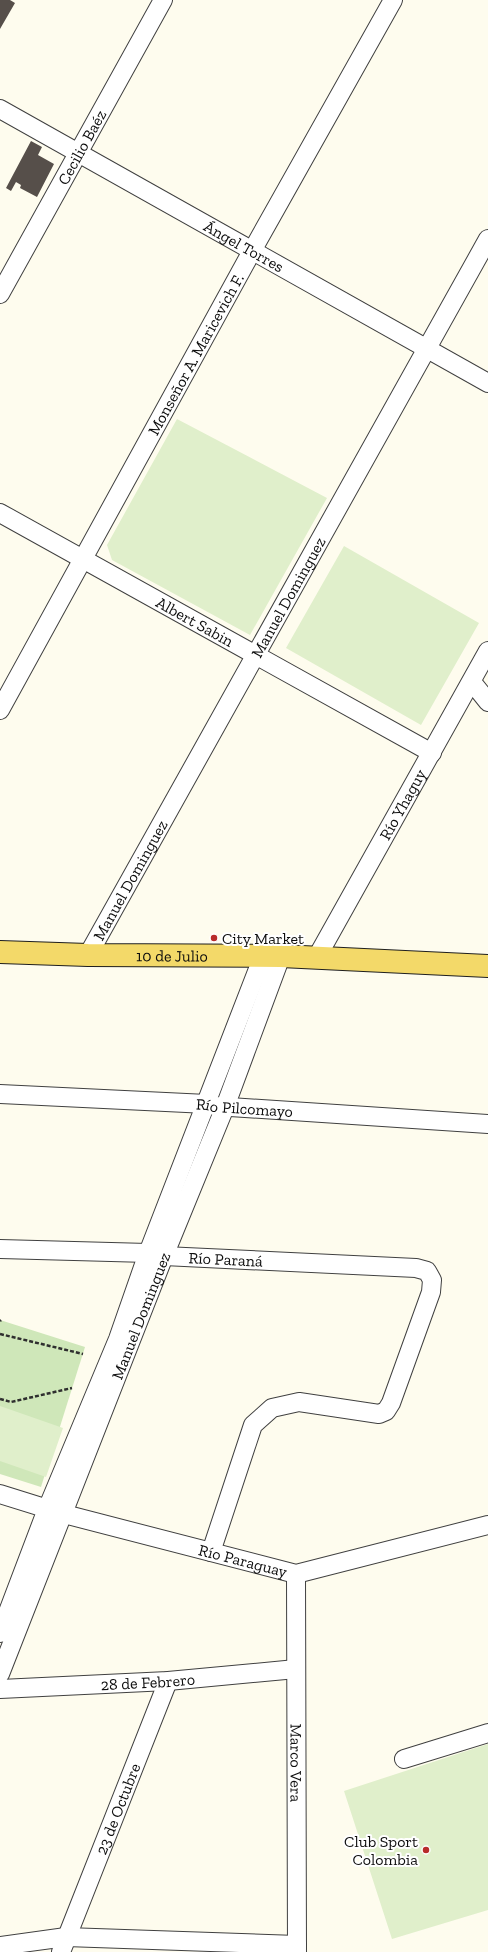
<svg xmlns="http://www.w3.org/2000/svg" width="488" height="1952" font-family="'Zilla Slab',serif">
  <rect width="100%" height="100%" fill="#fefcee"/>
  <path fill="#cfe7b9" d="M 0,1320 L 85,1347 L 41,1487 L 0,1474 Z"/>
  <path fill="#e0efcb" d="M 177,419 L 327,498 L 250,635 L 112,560 L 107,545 Z
    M 344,546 L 479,623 L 421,725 L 286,648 Z
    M 0,1406 L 63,1428 L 46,1477 L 0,1461 Z
    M 488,1744 L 488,1910 L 392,1939 L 344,1791 Z"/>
  <path fill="#564f4a" d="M 0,0 L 10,0 L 15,3 L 0,29 Z
    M 31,141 L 42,147 L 38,155 L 54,164 L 37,197 L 20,188 L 21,185 L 16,182 L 11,191 L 6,188 Z"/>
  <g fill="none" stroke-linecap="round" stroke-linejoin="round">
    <g stroke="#404040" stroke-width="20">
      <g id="minor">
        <path id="s1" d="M 0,109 L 488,383"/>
        <path id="s2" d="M 0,294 L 163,0"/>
        <path id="s3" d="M 0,513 L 432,753"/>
        <path d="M 472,682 L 488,702"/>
        <path id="s4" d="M 0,710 L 252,251 L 393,0"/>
        <path id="s5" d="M 88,955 L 488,239"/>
        <path id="s6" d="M 317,957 L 488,651"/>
        <path id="s7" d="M 0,1094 L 207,1104 L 215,1106 L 488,1124"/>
        <path id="s8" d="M 0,1249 L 148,1253 L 164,1256 L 416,1268 L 427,1271 L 432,1280 L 431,1292 L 391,1403 L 386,1411 L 379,1414 L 299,1402 L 272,1408 L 253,1425 L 211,1552"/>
        <path id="s9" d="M 0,1494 L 64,1514 L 296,1574 L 488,1525"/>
        <path id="s10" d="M 296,1574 L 297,1952"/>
        <path d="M 0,1633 L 47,1509 L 118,1339 L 148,1253 L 263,956"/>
        <path id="s11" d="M 0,1674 L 164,1256 L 225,1107 L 281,956"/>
        <path id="s12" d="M 0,1689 L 168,1681 L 296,1669"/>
        <path d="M 404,1759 L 488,1733"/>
        <path d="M 0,1946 L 66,1937 L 297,1945"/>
        <path id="s13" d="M 61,1952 L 168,1681"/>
      </g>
    </g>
    <g stroke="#1e1e1e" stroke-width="24">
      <g id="major">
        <path id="s14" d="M 0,952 L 88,955 L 281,956 L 488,966"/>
      </g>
    </g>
    <path stroke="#2f2f2f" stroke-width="2.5" stroke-dasharray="4 2" stroke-linecap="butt" d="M 0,1321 L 1,1320
      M 0,1334 L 83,1354
      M 0,1399 L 11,1402 L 72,1388"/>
    <use href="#minor" stroke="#fff" stroke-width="18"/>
    <use href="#major" stroke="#f3d969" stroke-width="22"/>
  </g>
  <g fill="#b82b2a" stroke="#fff" stroke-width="1.5">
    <circle cx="214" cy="938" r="4"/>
    <circle cx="426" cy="1850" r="4"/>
  </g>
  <g text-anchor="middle" stroke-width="4" stroke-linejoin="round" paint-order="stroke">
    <g font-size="16" fill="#0d0d0d" stroke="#fff">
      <text dy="6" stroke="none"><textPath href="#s2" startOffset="168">Cecilio Baéz</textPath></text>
      <text dy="6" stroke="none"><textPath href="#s1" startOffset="280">Ángel Torres</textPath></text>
      <text dy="6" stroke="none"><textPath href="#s4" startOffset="406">Monseñor A. Maricevich F.</textPath></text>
      <text dy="6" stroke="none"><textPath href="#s5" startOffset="410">Manuel Dominguez</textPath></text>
      <text dy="6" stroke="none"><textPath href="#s3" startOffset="223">Albert Sabin</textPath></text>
      <text dy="6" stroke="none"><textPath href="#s6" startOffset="175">Río Yhaguy</textPath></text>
      <text dy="6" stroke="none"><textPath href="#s5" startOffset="86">Manuel Dominguez</textPath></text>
      <text dy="6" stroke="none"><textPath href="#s14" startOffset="172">10 de Julio</textPath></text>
      <text dy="6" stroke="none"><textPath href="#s7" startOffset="245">Río Pilcomayo</textPath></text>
      <text dy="6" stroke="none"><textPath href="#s8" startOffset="226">Río Paraná</textPath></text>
      <text dy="6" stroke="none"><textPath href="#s11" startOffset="385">Manuel Dominguez</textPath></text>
      <text dy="6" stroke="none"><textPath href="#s9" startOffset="252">Río Paraguay</textPath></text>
      <text dy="6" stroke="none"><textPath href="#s12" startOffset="148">28 de Febrero</textPath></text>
      <text dy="6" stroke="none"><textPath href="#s10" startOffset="189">Marco Vera</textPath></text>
      <text dy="6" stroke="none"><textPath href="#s13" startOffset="154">23 de Octubre</textPath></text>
    </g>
    <g font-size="16" fill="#0d0d0d" stroke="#fff" text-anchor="start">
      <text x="222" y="944">City Market</text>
      <text x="418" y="1847" text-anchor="end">Club Sport<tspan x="418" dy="18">Colombia</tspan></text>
    </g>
  </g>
</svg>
